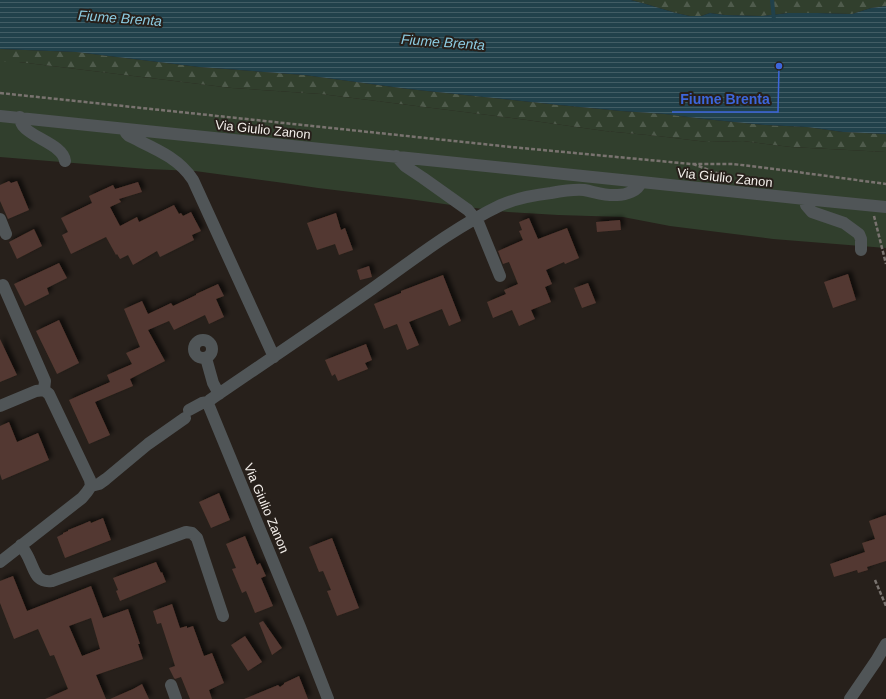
<svg xmlns="http://www.w3.org/2000/svg" width="886" height="699" font-family="Arial,sans-serif">
  <defs>
    <pattern id="forest-firs" width="22" height="20" patternUnits="userSpaceOnUse"><rect width="22" height="20" fill="#313f2d"/><path d="M5 1l3.5 6h-7zM16 11l3.5 6h-7z" fill="#4f5b4c"/></pattern>
    <pattern id="water-rules" width="6" height="5" patternUnits="userSpaceOnUse"><rect width="6" height="5" fill="#21414b"/><path d="M0 2.5h6" fill="none" stroke="#425d65"/></pattern>
    <filter id="shadow"><feDropShadow dx="3.5" dy="-3.5" stdDeviation="2" flood-color="#0009"/></filter>
  </defs>
  <rect width="100%" height="100%" fill="#27201b"/>
  <path fill="#313f2d" d="M 0,62 L 19,62 L 232,88 L 321,94 L 527,120 L 605,131 L 658,136 L 707,142 L 743,141 L 791,147 L 886,152 L 886,248 L 773,239 L 670,226 L 623,217 L 558,215 L 508,212 L 458,206 L 409,199 L 318,188 L 284,183 L 195,171 L 147,169 L 0,157 Z"/>
  <path fill="url(#forest-firs)" d="M 631,0 L 886,0 L 886,6 L 871,8 L 852,14 L 817,13 L 788,13 L 761,16 L 725,15 L 710,13 L 701,16 L 690,16 L 676,13 L 646,4 Z
    M 0,49 L 76,52 L 199,67 L 304,75 L 408,89 L 559,105 L 621,111 L 665,114 L 704,119 L 765,125 L 807,127 L 843,132 L 886,134 L 886,152 L 791,147 L 743,141 L 707,142 L 658,136 L 605,131 L 527,120 L 321,94 L 232,88 L 19,62 L 0,62 Z"/>
  <path fill="url(#water-rules)" d="M 0,0 L 631,0 L 646,4 L 676,13 L 690,16 L 701,16 L 710,13 L 725,15 L 761,16 L 788,13 L 817,13 L 852,14 L 871,8 L 886,6 L 886,134 L 843,132 L 807,127 L 765,125 L 704,119 L 665,114 L 621,111 L 559,105 L 408,89 L 304,75 L 199,67 L 76,52 L 0,49 Z"/>
  <g fill="none" stroke-linecap="round" stroke-linejoin="round">
    <path stroke="#21414b" stroke-width="4" d="M 772,0 L 774,20"/>
  </g>
  <path fill="#533830" fill-rule="evenodd" filter="url(#shadow)" d="M 9,181 L 11,183 L 17,181 L 29,210 L 8,219 L 0,201 L 0,185 Z
    M 138,182 L 142,192 L 119,199 L 121,202 L 110,207 L 120,226 L 137,217 L 139,222 L 174,205 L 179,214 L 181,213 L 183,216 L 191,212 L 201,231 L 192,235 L 194,240 L 160,257 L 157,251 L 133,265 L 128,255 L 120,259 L 117,254 L 116,255 L 106,237 L 71,254 L 62,235 L 68,232 L 61,218 L 92,203 L 89,196 L 113,185 L 115,189 Z
    M 336,213 L 341,230 L 345,228 L 353,250 L 339,255 L 335,244 L 317,250 L 307,223 Z
    M 529,218 L 538,239 L 567,228 L 579,258 L 565,264 L 564,262 L 546,270 L 552,284 L 545,287 L 551,302 L 531,310 L 535,319 L 519,326 L 512,310 L 493,318 L 487,302 L 506,294 L 504,290 L 518,284 L 509,262 L 503,264 L 498,251 L 523,240 L 519,231 L 522,230 L 519,222 Z
    M 620,220 L 621,230 L 597,232 L 596,222 Z
    M 34,229 L 42,246 L 17,259 L 9,242 Z
    M 59,263 L 67,278 L 47,288 L 49,294 L 25,306 L 14,284 Z
    M 369,266 L 372,277 L 360,280 L 357,270 Z
    M 848,274 L 856,300 L 833,308 L 824,282 Z
    M 443,275 L 461,321 L 449,326 L 442,309 L 409,322 L 419,345 L 407,350 L 397,324 L 384,329 L 374,304 L 401,293 L 401,291 Z
    M 588,283 L 596,303 L 582,308 L 574,288 Z
    M 218,284 L 224,296 L 216,299 L 224,317 L 209,324 L 205,315 L 174,330 L 169,321 L 148,330 L 165,361 L 130,379 L 133,386 L 95,402 L 110,435 L 89,444 L 69,400 L 110,382 L 107,375 L 132,364 L 126,353 L 140,347 L 124,309 L 142,301 L 148,314 L 171,303 L 173,306 L 196,295 L 196,294 Z
    M 59,320 L 79,363 L 57,374 L 36,331 Z
    M 0,339 L 17,375 L 0,382 Z
    M 366,344 L 372,360 L 365,363 L 368,369 L 338,381 L 335,374 L 332,376 L 325,360 Z
    M 9,422 L 17,442 L 38,433 L 49,460 L 2,480 L 0,474 L 0,426 Z
    M 219,493 L 230,520 L 211,528 L 199,502 Z
    M 886,515 L 886,561 L 867,567 L 868,570 L 858,573 L 857,570 L 834,577 L 830,564 L 865,552 L 862,543 L 875,539 L 869,521 Z
    M 103,518 L 111,540 L 65,558 L 57,537 L 63,534 L 63,533 L 68,531 L 68,530 L 83,524 L 90,521 L 91,523 Z
    M 245,536 L 257,565 L 260,563 L 266,576 L 261,578 L 273,606 L 255,613 L 246,591 L 242,593 L 232,569 L 236,568 L 226,544 Z
    M 332,538 L 359,608 L 337,616 L 327,591 L 331,590 L 323,571 L 319,572 L 309,547 Z
    M 156,562 L 161,573 L 162,572 L 166,582 L 120,601 L 116,591 L 118,590 L 113,578 Z
    M 13,576 L 27,611 L 91,586 L 103,618 L 128,609 L 140,644 L 138,644 L 143,659 L 96,675 L 106,699 L 45,699 L 68,689 L 54,655 L 50,656 L 38,629 L 14,639 L 0,603 L 0,581 ZM 91,618 L 100,649 L 82,656 L 69,626 Z
    M 172,604 L 180,628 L 187,626 L 187,628 L 193,626 L 204,656 L 212,653 L 224,683 L 209,690 L 212,699 L 190,699 L 181,677 L 175,679 L 174,678 L 169,668 L 175,666 L 161,623 L 157,624 L 153,611 Z
    M 263,621 L 282,648 L 272,655 L 259,623 Z
    M 245,636 L 262,662 L 248,671 L 231,645 Z
    M 299,676 L 308,699 L 244,699 L 278,685 L 280,687 L 284,684 L 284,683 Z
    M 142,684 L 149,699 L 110,699 L 133,689 Z"/>
  <g fill="none" stroke-linecap="round" stroke-linejoin="round">
    <path stroke="#79736f" stroke-width="2.5" stroke-dasharray="4 2" stroke-linecap="butt" d="M 0,93 L 511,147 L 691,164 L 733,164 L 775,169 L 886,184
      M 693,164 L 730,178
      M 874,216 L 886,264
      M 875,580 L 886,606"/>
    <path stroke="#505557" stroke-width="12" d="M 0,116 L 641,182 L 805,199 L 886,207
      M 20,117 C 20,121 21,123 23,126 C 32,138 63,145 65,161
      M 127,129 L 126,133 L 129,136 C 153,148 178,157 193,180 L 274,357
      M 396,156 L 405,166 L 423,178 L 468,210 L 478,222 L 500,276
      M 805,199 L 806,205 L 812,212 L 844,223 L 859,234 L 861,239 L 861,250
      M 0,219 L 6,234
      M 3,285 L 45,381 L 44,390
      M194 349a9 9 0 1 1 18 0a9 9 0 1 1-18 0Z
      M 206,358 L 213,383 L 219,394
      M 0,406 L 36,391 L 44,390 L 49,394 L 90,480 L 91,486
      M 189,410 L 202,403 L 208,402
      M 91,486 L 99,484 L 106,479 L 148,444 L 185,418
      M 21,545 C 24,550 27,554 29,559 C 35,571 36,583 52,581 L 186,532 L 192,533 L 197,538 L 223,616
      M 0,562 L 82,498 L 87,492 L 91,486
      M 171,685 L 176,699
      M 328,699 L 300,627 L 209,406 L 208,402 L 210,400 C 264,363 319,326 372,289 C 414,259 455,227 501,205 C 517,198 534,195 551,193 C 562,191 573,189 584,190 C 595,192 606,196 617,195 C 626,195 638,191 641,182
      M 850,699 L 876,661 L 886,644"/>
  </g>
  <g text-anchor="middle" stroke-width="4" stroke-linejoin="round" paint-order="stroke">
    <g font-size="13" fill="#f4efeb" stroke="#27201b">
      <text transform="translate(263 129) rotate(6)" y="5">Via Giulio Zanon</text>
      <text transform="translate(725 177) rotate(6)" y="5">Via Giulio Zanon</text>
      <text transform="translate(267 508) rotate(67)" y="5">Via Giulio Zanon</text>
    </g>
    <g font-size="14" font-style="italic" fill="#8ccbe1" stroke="#27201b">
      <text transform="translate(120 18) rotate(4)" y="5">Fiume Brenta</text>
      <text transform="translate(443 42) rotate(4)" y="5">Fiume Brenta</text>
    </g>
  </g>
  <path fill="none" stroke="#3d66db" stroke-width="1.5" d="M779 66L778 112H672"/>
  <circle fill="#3d66db" stroke="#27201b" stroke-width="1.5" cx="779" cy="66" r="4"/>
  <g font-size="14" text-anchor="middle" font-weight="bold" fill="#3d66db" stroke="#27201b" stroke-width="4" stroke-linejoin="round" paint-order="stroke">
    <text x="725" y="104">Fiume Brenta</text>
  </g>
</svg>
